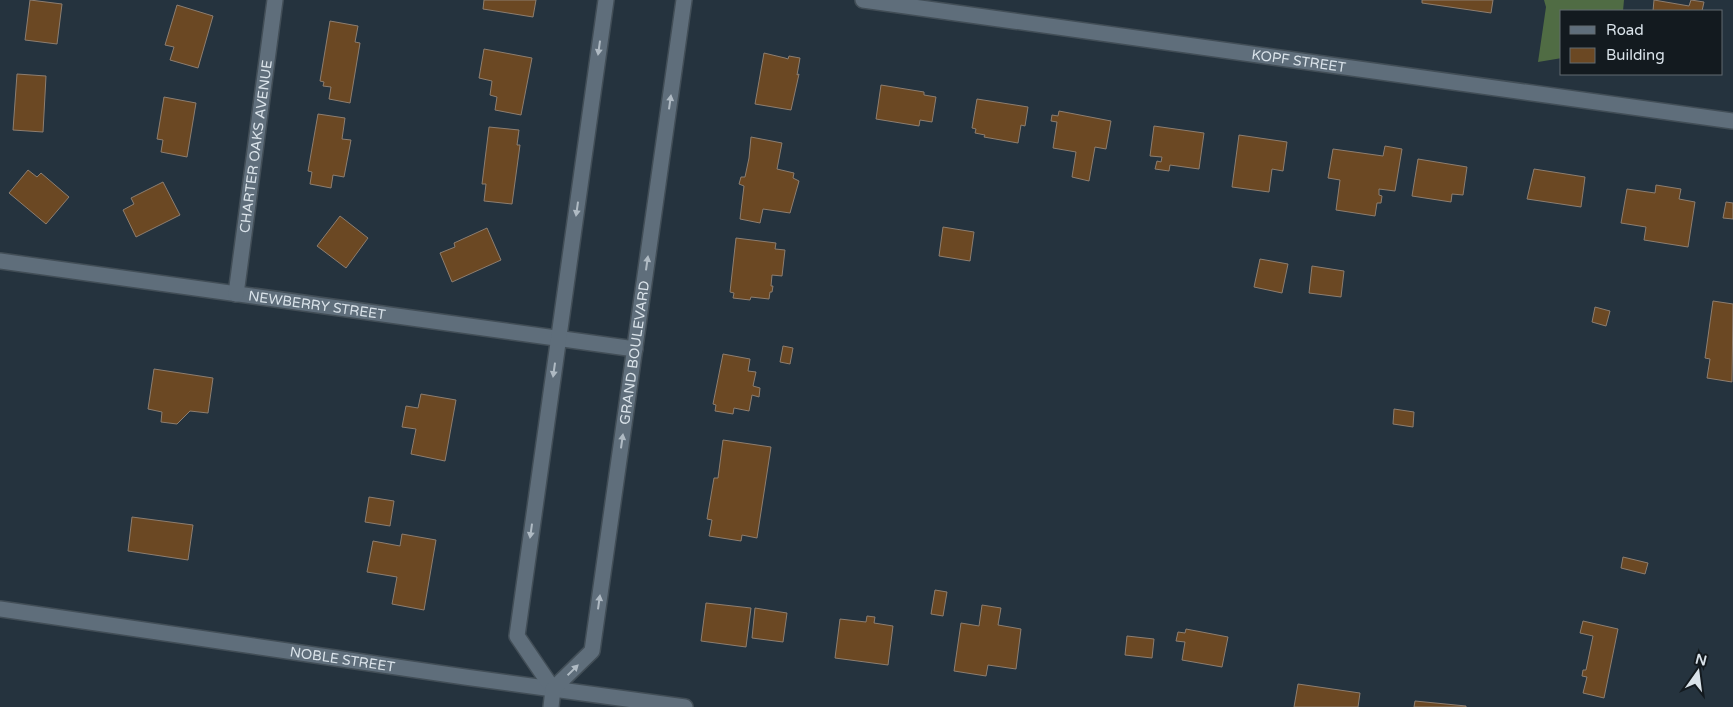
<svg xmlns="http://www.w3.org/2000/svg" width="1733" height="707" font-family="'Varela Round',sans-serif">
  <rect width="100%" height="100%" fill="#25333e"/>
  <path fill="#506c44" d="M 1544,0 L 1624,0 L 1623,11 L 1562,11 L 1562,58 L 1538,62 L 1546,7 Z"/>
  <path fill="#6b4823" stroke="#8d7e70" d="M 30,0 L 62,4 L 57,44 L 25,40 Z
    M 484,0 L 536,0 L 533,17 L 483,9 Z
    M 1422,0 L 1493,0 L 1491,13 L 1422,3 Z
    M 1654,0 L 1689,6 L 1691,0 L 1704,2 L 1702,11 L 1653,11 Z
    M 177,5 L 213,16 L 198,68 L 170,60 L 174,47 L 165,45 Z
    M 330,21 L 358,26 L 355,42 L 360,43 L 350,103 L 329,99 L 331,87 L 323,86 L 324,82 L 320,81 Z
    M 484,49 L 532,58 L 521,115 L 495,110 L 497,97 L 490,95 L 492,81 L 479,78 Z
    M 764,53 L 785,58 L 788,59 L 789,56 L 800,58 L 797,75 L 799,74 L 791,110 L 755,104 Z
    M 17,74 L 46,76 L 43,132 L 13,130 Z
    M 881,85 L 924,92 L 924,95 L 936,97 L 932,122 L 920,120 L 919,126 L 876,119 Z
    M 164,97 L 196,103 L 187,157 L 161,152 L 163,140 L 157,139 Z
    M 977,99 L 1028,107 L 1025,126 L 1021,125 L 1018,143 L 984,137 L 985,135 L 975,133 L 976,129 L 972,128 Z
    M 1059,111 L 1111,121 L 1106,149 L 1095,147 L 1089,181 L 1072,177 L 1076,152 L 1053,148 L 1057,122 L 1051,121 L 1052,115 L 1058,116 Z
    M 318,114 L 345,118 L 342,139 L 351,140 L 344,177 L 333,175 L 331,188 L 310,184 L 312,172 L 308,171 Z
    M 1154,126 L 1204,133 L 1199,169 L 1170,165 L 1169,171 L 1155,169 L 1157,161 L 1161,162 L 1162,157 L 1150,156 Z
    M 489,127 L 519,130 L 517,145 L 520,145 L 512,204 L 484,201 L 486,184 L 482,184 Z
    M 1239,135 L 1287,142 L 1283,171 L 1272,169 L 1269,192 L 1232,187 Z
    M 751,137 L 782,143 L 777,169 L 794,173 L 793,178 L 799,181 L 790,213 L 763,209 L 760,223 L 740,219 L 744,186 L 739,184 L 741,177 L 745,177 L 749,158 Z
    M 1385,146 L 1402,149 L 1395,191 L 1379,189 L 1379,195 L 1382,196 L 1381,203 L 1377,203 L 1375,216 L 1336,210 L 1340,180 L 1328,178 L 1333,149 L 1383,156 Z
    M 1418,159 L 1467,167 L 1463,195 L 1452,194 L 1451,202 L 1412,196 Z
    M 1534,169 L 1585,177 L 1581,207 L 1527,199 Z
    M 28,170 L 37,177 L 41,173 L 69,197 L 46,224 L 9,193 Z
    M 163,182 L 180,215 L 136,237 L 123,210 L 134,204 L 131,198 Z
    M 1656,185 L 1681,189 L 1679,199 L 1695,202 L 1688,247 L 1644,240 L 1646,227 L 1621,223 L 1627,189 L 1655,193 Z
    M 1726,202 L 1733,203 L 1733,219 L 1723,218 Z
    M 340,216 L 368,238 L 346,268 L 317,246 Z
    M 943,227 L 974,232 L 970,261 L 939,256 Z
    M 487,228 L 501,260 L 452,282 L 440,253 L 455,247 L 454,243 Z
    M 736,238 L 776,243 L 775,249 L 785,250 L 782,276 L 772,275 L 771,286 L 773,286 L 772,292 L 770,292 L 769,299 L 751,297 L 750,300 L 733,298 L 734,293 L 730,292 Z
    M 1260,259 L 1288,264 L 1282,293 L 1254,287 Z
    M 1312,266 L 1344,271 L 1341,297 L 1309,293 Z
    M 1713,301 L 1733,304 L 1732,382 L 1707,378 L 1710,359 L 1705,358 Z
    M 1595,307 L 1610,311 L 1606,326 L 1592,322 Z
    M 783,346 L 793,348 L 790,364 L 780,362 Z
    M 723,354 L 750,359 L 748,371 L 756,372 L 753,386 L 760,388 L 759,397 L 752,395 L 749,411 L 734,408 L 733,414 L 715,411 L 716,405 L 713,404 Z
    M 154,369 L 213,378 L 208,413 L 190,411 L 177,424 L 161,422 L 162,412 L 148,409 Z
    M 421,394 L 456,400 L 445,461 L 411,454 L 416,429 L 402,427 L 406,406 L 418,408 Z
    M 1394,409 L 1414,412 L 1413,427 L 1393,424 Z
    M 723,440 L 771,447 L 757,538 L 742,535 L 741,541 L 709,536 L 712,520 L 707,519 L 714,478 L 718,478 Z
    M 369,497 L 394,501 L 390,526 L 365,522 Z
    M 132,517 L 193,525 L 188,560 L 128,551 Z
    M 402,534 L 436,540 L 424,610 L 392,604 L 397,577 L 367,572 L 373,541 L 400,546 Z
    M 1623,557 L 1648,563 L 1645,574 L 1621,568 Z
    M 935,590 L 947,592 L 943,616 L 931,614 Z
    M 706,603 L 751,608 L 746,647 L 701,641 Z
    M 982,605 L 1001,608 L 998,625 L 1021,629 L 1016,669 L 988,665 L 986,676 L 954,671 L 961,623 L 979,626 Z
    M 755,608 L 787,613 L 783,642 L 752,638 Z
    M 867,616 L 875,617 L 874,623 L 893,626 L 888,665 L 835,658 L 840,619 L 866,622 Z
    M 1583,621 L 1618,629 L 1604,698 L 1583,693 L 1587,677 L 1582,676 L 1583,670 L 1586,670 L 1593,636 L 1580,633 Z
    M 1186,629 L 1228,637 L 1222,667 L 1182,660 L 1185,642 L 1176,641 L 1178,632 L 1185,633 Z
    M 1127,636 L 1154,639 L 1152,658 L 1125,655 Z
    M 1298,684 L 1360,693 L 1358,707 L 1294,707 Z
    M 1415,701 L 1466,706 L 1466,707 L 1414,707 Z"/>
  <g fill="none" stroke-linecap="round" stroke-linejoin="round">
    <g stroke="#424e57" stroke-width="18">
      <g id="street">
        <path id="s1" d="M 863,0 L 1733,121"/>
        <path id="s2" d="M 0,261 L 635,349"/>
        <path id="s3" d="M 236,294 L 275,0"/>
        <path id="s4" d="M 0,609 L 465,677 L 685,707"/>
        <path d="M 553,689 L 517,636 L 606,0"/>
        <path id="s5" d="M 551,707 L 553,689 L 592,651 L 684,0"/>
      </g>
    </g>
    <use href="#street" stroke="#5f6e7b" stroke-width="15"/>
  </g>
  <defs><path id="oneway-solid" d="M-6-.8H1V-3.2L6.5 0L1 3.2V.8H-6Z" transform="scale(1.25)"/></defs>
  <g fill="#afbac3">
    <use href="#oneway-solid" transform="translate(599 48) rotate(98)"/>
    <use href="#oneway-solid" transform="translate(670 102) rotate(-82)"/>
    <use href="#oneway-solid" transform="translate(577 209) rotate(98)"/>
    <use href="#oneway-solid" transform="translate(647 263) rotate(-82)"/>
    <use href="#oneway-solid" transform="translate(554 370) rotate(98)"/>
    <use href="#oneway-solid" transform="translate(622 441) rotate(-82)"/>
    <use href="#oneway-solid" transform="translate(531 531) rotate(98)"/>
    <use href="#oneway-solid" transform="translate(599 602) rotate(-82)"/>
    <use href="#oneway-solid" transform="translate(573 670) rotate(-44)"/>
  </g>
  <g text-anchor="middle" stroke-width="4.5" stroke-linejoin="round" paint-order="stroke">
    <g font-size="14" fill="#dae3ea" stroke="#131a1f">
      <text dy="5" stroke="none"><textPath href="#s1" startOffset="440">KOPF STREET</textPath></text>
      <text dy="5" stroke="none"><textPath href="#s3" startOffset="149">CHARTER OAKS AVENUE</textPath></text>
      <text dy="5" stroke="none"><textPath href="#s2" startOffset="320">NEWBERRY STREET</textPath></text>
      <text dy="5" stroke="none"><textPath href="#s5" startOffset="374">GRAND BOULEVARD</textPath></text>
      <text dy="5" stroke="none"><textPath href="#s4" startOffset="346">NOBLE STREET</textPath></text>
    </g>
  </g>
  <rect x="1560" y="10" width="162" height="65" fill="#131a1f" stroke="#636a70"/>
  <rect x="1570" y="26" width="25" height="8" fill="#5f6e7b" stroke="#636a70"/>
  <text x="1606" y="35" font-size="15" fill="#dae3ea">Road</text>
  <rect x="1570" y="48" width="25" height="15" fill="#6b4823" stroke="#636a70"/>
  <text x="1606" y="60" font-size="15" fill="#dae3ea">Building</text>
  <g transform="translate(1698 672) rotate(14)" stroke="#131a1f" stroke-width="4" paint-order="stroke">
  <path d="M0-4L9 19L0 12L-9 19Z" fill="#dae3ea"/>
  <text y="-8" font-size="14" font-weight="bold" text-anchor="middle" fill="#dae3ea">N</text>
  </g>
</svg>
